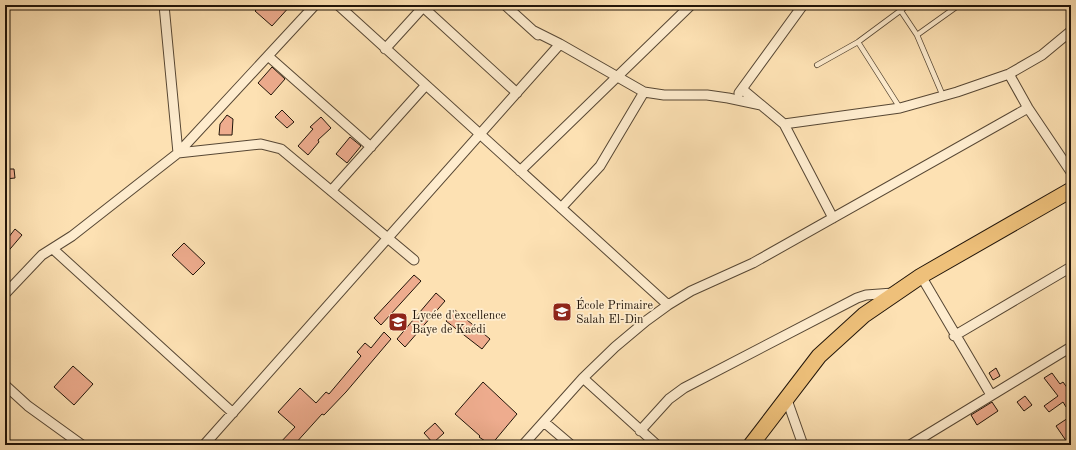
<svg xmlns="http://www.w3.org/2000/svg" width="1076" height="450" font-family="'Old Standard TT',serif">
  <rect width="100%" height="100%" fill="#fde1b3"/>
  <filter id="stains"><feTurbulence type="fractalNoise" baseFrequency=".005" numOctaves="4"/><feColorMatrix values="0 0 0 0 .2 0 0 0 0 .09 0 0 0 0 .02 0 0 0 .5 -.17"/></filter>
  <radialGradient id="worn" r=".72"><stop offset=".6" stop-color="#630" stop-opacity="0"/><stop offset="1" stop-color="#630" stop-opacity=".3"/></radialGradient>
  <path fill="#eeac8e" stroke="#201409" d="M 261,5 L 291,5 L 272,26 L 255,11 Z
    M 272,67 L 285,79 L 271,95 L 258,83 Z
    M 282,110 L 294,122 L 287,128 L 275,117 Z
    M 227,115 L 233,119 L 232,135 L 219,135 L 220,124 Z
    M 321,117 L 331,128 L 318,140 L 319,142 L 308,155 L 298,146 L 313,129 L 310,127 Z
    M 350,137 L 361,146 L 347,163 L 336,154 Z
    M 5,169 L 14,169 L 15,178 L 5,179 Z
    M 15,229 L 22,235 L 5,255 L 5,242 Z
    M 184,243 L 205,263 L 193,275 L 172,255 Z
    M 414,275 L 421,281 L 381,325 L 374,318 Z
    M 436,293 L 445,301 L 405,347 L 397,339 Z
    M 455,310 L 490,339 L 482,349 L 446,321 Z
    M 384,332 L 391,339 L 346,392 L 324,415 L 322,414 L 294,445 L 278,445 L 295,427 L 278,412 L 300,388 L 316,403 L 326,392 L 329,394 L 361,356 L 357,352 L 365,343 L 371,348 Z
    M 73,366 L 93,384 L 74,405 L 54,387 Z
    M 996,368 L 1000,376 L 993,380 L 989,373 Z
    M 1052,373 L 1060,384 L 1063,382 L 1071,393 L 1071,404 L 1066,407 L 1063,402 L 1049,412 L 1044,406 L 1058,396 L 1044,378 Z
    M 483,382 L 517,414 L 491,445 L 479,437 L 480,436 L 455,414 Z
    M 1025,396 L 1032,405 L 1024,411 L 1017,402 Z
    M 992,402 L 998,411 L 977,425 L 971,415 Z
    M 1071,416 L 1071,445 L 1069,445 L 1056,426 Z
    M 435,423 L 444,433 L 433,443 L 424,433 Z"/>
  <g fill="none" stroke-linecap="round" stroke-linejoin="round">
    <g stroke="#574734" stroke-width="6">
      <path id="service" d="M 901,11 L 917,35 L 943,96
        M 917,35 L 959,5
        M 858,42 L 900,108
        M 817,65 L 858,42 L 908,5"/>
    </g>
    <g stroke="#574734" stroke-width="11">
      <path id="minor" d="M 164,5 L 178,153 L 261,144 L 281,149 L 414,260
        M 338,5 L 668,305
        M 505,5 L 538,35
        M 423,7 L 517,93
        M 534,31 L 560,44 L 644,92 L 664,95 L 707,95 L 728,98 L 761,105
        M 385,49 L 425,5
        M 268,56 L 371,147
        M 1009,74 L 1028,108 L 1071,172
        M 742,89 L 784,124 L 833,218
        M 739,93 L 803,5
        M 784,124 L 900,108 L 957,92 L 1009,74 L 1042,55 L 1071,31
        M 520,171 L 691,5
        M 331,191 L 426,85
        M 561,208 L 600,166 L 644,92
        M 53,249 L 233,413
        M 921,276 L 991,395
        M 5,294 L 42,255 L 72,236 L 178,153 L 315,5
        M 954,336 L 1071,267
        M 583,378 L 657,445
        M 5,385 L 28,406 L 82,445
        M 786,397 L 803,445
        M 544,422 L 571,445
        M 640,431 L 669,399 L 684,388 L 857,298 L 866,295 L 893,293
        M 204,445 L 560,44
        M 523,445 L 583,378 L 615,347 L 646,321 L 668,305 L 691,291 L 753,263 L 1028,108
        M 910,445 L 1071,347"/>
    </g>
    <g stroke="#201409" stroke-width="17">
      <path id="primary" d="M 751,445 L 819,356 L 864,315 L 921,276 L 1071,190"/>
    </g>
    <use href="#service" stroke="#feecce" stroke-width="4.5"/>
    <use href="#minor" stroke="#feecce" stroke-width="9"/>
    <use href="#primary" stroke="#eec07a" stroke-width="15"/>
  </g>
  <defs>
    <g id="school-square" transform="scale(1)"><rect x="-9" y="-9" width="18" height="18" rx="4" fill="#8f2418" stroke="#feecce"/><path d="M0-5L7-2L0 1L-7-2ZM-4 1L0 2.5L4 1V4Q0 6-4 4Z" fill="#fff"/></g>
  </defs>
  <g fill-rule="evenodd">
    <use href="#school-square" x="562" y="312"/>
    <use href="#school-square" x="398" y="322"/>
  </g>
  <g text-anchor="middle" stroke-width="3.5" stroke-linejoin="round" paint-order="stroke">
    <g font-size="12" fill="#201409" stroke="#feecce" text-anchor="start">
      <text x="576" y="309">École Primaire<tspan x="576" dy="14">Salah El-Din</tspan></text>
      <text x="412" y="319">Lycée d'excellence<tspan x="412" dy="14">Baye de Kaédi</tspan></text>
    </g>
  </g>
  <rect width="1076" height="450" fill="none" stroke="#fde1b3" stroke-width="20"/>
  <rect x="6" y="6" width="1064" height="438" fill="none" stroke="#201409" stroke-width="2"/>
  <rect x="10" y="10" width="1056" height="430" fill="none" stroke="#201409"/>
  <rect width="100%" height="100%" filter="url(#stains)"/>
  <rect width="100%" height="100%" fill="url(#worn)"/>
</svg>
